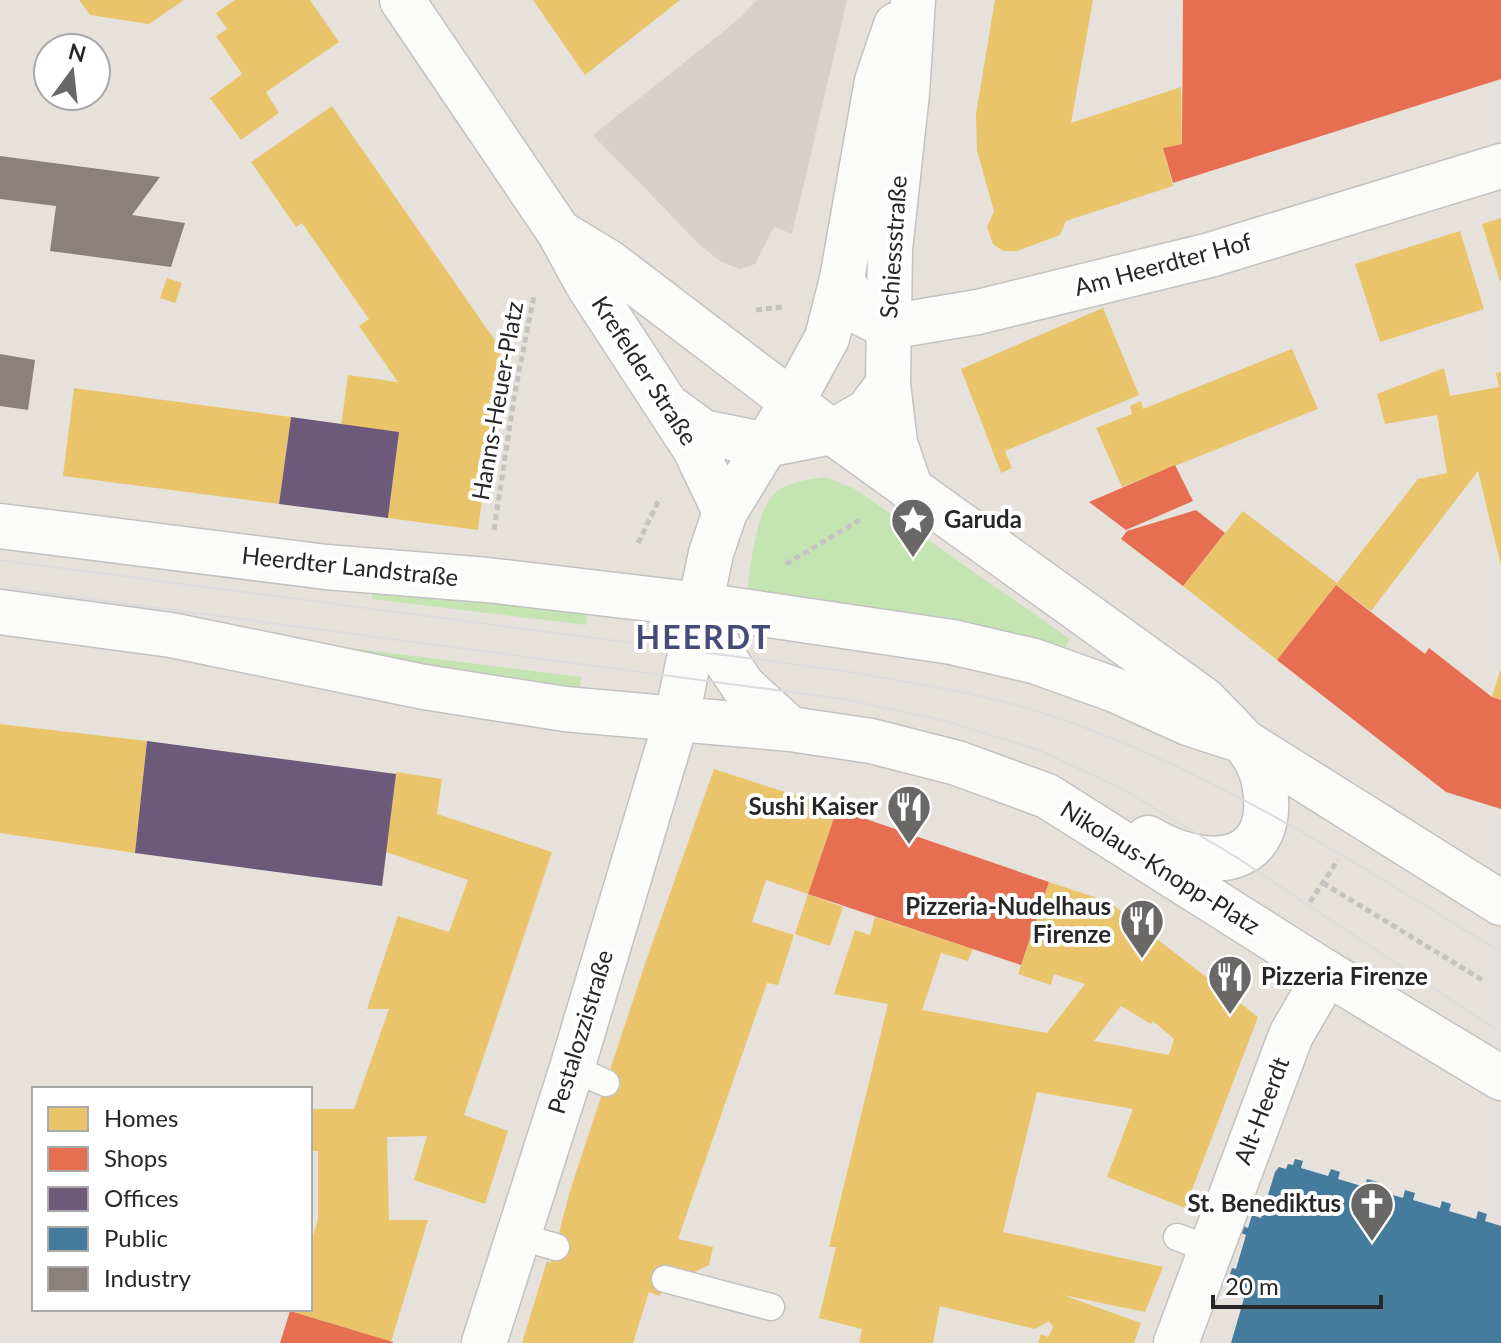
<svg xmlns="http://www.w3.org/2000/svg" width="1501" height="1343" font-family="Lato,sans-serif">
  <rect width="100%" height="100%" fill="#e6e2db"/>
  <path fill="#c4e4b1" d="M 825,477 L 855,489 L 1070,639 L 1063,652 L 746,596 C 751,570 755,509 776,492 C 790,481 808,480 825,477 Z
    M 373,588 L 588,608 L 586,625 L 372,599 Z
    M 310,643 L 581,677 L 580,692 L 475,680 Z"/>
  <path fill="#d5d0ca" d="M 757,0 L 847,0 L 792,234 L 774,227 L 755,264 L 740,269 L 720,261 L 700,245 L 593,135 L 739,19 Z"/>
  <path fill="#e9c46a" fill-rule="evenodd" d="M 79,0 L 184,0 L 149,24 L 90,15 Z
    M 235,0 L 310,0 L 339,42 L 266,92 L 279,113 L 241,140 L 210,98 L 242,74 L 216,36 L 227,29 L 216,13 Z
    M 533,0 L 680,0 L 585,75 Z
    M 995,0 L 1093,0 L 1071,123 L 1181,87 L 1182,144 L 1163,148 L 1173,186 L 1066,221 L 1060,235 L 1017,251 L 1003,251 L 993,244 L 987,227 L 994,211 L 977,151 L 976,114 Z
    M 332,106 L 501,349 L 478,530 L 388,518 L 399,432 L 341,426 L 348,375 L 398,382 L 359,326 L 369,319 L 302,223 L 296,227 L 251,162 Z
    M 1501,218 L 1501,281 L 1500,281 L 1482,224 Z
    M 1460,231 L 1484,309 L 1380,342 L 1355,264 Z
    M 167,278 L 182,283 L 175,303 L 160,298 Z
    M 1103,308 L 1139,395 L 1005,451 L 1012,468 L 1001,473 L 961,369 Z
    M 1292,349 L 1318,409 L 1122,487 L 1096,428 L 1132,414 L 1130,406 L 1141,401 L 1143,409 Z
    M 1444,368 L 1450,396 L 1499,387 L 1496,373 L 1501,372 L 1501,566 L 1478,471 L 1371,611 L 1336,585 L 1277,660 L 1183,586 L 1243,511 L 1337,583 L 1418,479 L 1447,473 L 1437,415 L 1385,424 L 1377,394 Z
    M 74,388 L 291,417 L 279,504 L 63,476 Z
    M 1500,671 L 1501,671 L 1501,700 L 1492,697 Z
    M 0,724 L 147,741 L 135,853 L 0,833 Z
    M 714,769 L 837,809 L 808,894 L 766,880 L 752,922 L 794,935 L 778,985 L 767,983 L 678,1239 L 713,1247 L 709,1265 L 688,1275 L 668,1267 L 660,1296 L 649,1292 L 633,1343 L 522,1343 L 547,1261 L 551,1263 L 570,1191 L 646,961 Z
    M 396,772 L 442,779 L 437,814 L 552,852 L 464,1115 L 508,1131 L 485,1204 L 414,1180 L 427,1136 L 387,1137 L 389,1220 L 428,1220 L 391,1342 L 287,1310 L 310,1309 L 310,1246 L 318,1219 L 318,1151 L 310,1151 L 310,1109 L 354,1109 L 389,1009 L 367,1009 L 398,916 L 449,932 L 468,880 L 386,852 Z
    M 1049,882 L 1109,902 L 1258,1017 L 1185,1208 L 1107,1177 L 1133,1109 L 1037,1092 L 1003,1232 L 1163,1267 L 1145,1312 L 1063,1295 L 1141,1323 L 1134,1343 L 1038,1343 L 1041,1334 L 1048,1337 L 1053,1327 L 1049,1321 L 1035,1329 L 940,1306 L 933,1343 L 859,1343 L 862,1329 L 819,1318 L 836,1247 L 829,1247 L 888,1004 L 834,994 L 855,930 L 870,935 L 875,917 L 973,949 L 968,961 L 941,953 L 922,1010 L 1047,1033 L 1085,984 L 1054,974 L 1051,985 L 1018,974 ZM 1121,1006 L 1151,1024 L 1153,1021 L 1174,1039 L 1169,1055 L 1094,1041 Z
    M 808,894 L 843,907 L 830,946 L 795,934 Z"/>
  <path fill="#e76f51" d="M 1183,0 L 1501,0 L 1501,79 L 1173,183 L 1163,148 L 1182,144 Z
    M 1175,465 L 1193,501 L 1126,530 L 1089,502 Z
    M 1196,510 L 1225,533 L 1183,586 L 1121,539 L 1127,531 Z
    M 1336,585 L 1425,654 L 1429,648 L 1492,697 L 1501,700 L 1501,809 L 1446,792 L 1277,660 Z
    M 837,809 L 1049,882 L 1021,965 L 808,894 Z
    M 290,1311 L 393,1342 L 393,1343 L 280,1343 Z"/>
  <path fill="#6d597a" d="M 291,417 L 399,432 L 388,518 L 279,504 Z
    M 147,741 L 396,774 L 382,886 L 135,853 Z"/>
  <path fill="#457b9d" d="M 1295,1159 L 1303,1161 L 1301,1168 L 1328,1176 L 1331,1169 L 1340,1172 L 1338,1179 L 1365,1187 L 1367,1179 L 1378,1182 L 1376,1190 L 1403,1198 L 1405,1190 L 1415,1193 L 1413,1200 L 1440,1208 L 1442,1201 L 1451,1204 L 1449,1211 L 1476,1219 L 1478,1211 L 1487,1214 L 1485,1221 L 1501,1226 L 1501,1343 L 1231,1343 L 1247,1288 L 1231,1284 L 1234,1275 L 1230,1274 L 1232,1268 L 1236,1269 L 1246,1235 L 1241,1233 L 1243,1226 L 1248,1228 L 1252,1215 L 1261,1218 L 1275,1172 L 1279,1167 L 1286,1169 L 1288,1164 L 1293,1165 Z"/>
  <path fill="#8a817c" d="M 0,156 L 160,177 L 132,215 L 185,223 L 171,267 L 50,251 L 56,206 L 0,199 Z
    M 0,354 L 35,360 L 28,410 L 0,406 Z"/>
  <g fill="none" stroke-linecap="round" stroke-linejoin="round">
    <g stroke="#c3c1c1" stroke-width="29">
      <path id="service" d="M 572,1068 L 606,1083
        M 518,1236 L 556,1247
        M 1177,1237 L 1209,1249
        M 665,1279 L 771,1307"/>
    </g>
    <g stroke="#c3c1c1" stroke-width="47">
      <path id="minor" d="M 842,279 L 859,312 L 888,327 L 978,312 L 1210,255 L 1501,166
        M 484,1343 L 572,1068 L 676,721
        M 1176,1343 L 1291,1035 L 1327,973"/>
    </g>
    <g stroke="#c3c1c1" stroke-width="47">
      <path id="tertiary" d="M 792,402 L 827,338 L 842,279 L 877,81 L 896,25
        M 911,490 L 895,443 L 888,384 L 890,249 L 907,93 L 913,0"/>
    </g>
    <g stroke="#c3c1c1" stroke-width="47">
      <path id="secondary" d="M 402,0 L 559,232 L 588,285 L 695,449 L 725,512
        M 559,232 L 607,261 L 832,432 L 1203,699 C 1225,722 1258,749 1264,782 C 1280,869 1206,873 1148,838
        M 673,410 L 703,432 L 766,445 L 832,432 L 868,411 L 888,384
        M 0,526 L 326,567 L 487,580 L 701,605 L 952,642 L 1034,661 L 1115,690 L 1188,723 L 1243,741 L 1501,903
        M 701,605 L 723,656 L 743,686 L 790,729
        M 0,612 L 171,635 L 424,687 L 565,709 L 790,729 L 871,741 L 957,763 L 1047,796 L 1327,973 L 1501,1078
        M 676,721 L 711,553 L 725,512 L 792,402"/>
    </g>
    <path stroke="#c4c3c2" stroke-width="5" stroke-dasharray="6 4" stroke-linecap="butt" d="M 756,310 L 782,307
      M 494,530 L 515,392 L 534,296
      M 638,543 L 660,498
      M 786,564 L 863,518
      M 1323,883 L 1484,981
      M 1310,902 L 1338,860"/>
    <use href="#service" stroke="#fbfbfa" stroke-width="26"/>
    <use href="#minor" stroke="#fbfbfa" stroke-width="44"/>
    <use href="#tertiary" stroke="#fbfbfa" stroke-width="44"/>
    <use href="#secondary" stroke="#fbfbfa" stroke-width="44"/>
    <path stroke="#dcdbde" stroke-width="2" d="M 0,560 L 845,671 C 914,684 985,693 1052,716 C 1215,771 1355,863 1501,952
      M 0,587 L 844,699 L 945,721 L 1039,750 L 1124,790 L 1236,857 L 1501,1033"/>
  </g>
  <defs>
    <g id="sight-pin" transform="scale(2.3)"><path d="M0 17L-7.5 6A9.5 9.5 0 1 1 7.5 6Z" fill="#6a6866" stroke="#fff"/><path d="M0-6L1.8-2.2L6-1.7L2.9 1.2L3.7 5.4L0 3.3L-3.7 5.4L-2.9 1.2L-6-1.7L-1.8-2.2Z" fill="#fff"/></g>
    <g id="restaurant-pin" transform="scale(2.3)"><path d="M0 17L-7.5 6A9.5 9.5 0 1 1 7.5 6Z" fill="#6a6866" stroke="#fff"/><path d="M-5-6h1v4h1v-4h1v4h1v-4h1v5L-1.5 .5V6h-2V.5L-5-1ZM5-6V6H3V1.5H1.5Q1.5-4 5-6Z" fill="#fff"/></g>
    <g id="church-pin" transform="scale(2.3)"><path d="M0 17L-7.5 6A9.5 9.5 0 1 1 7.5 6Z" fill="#6a6866" stroke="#fff"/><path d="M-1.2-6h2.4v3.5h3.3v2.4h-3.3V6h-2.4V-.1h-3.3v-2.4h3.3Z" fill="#fff"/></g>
  </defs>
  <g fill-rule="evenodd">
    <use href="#sight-pin" x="913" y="520"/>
    <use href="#restaurant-pin" x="909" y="807"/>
    <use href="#restaurant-pin" x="1142" y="921"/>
    <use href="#restaurant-pin" x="1230" y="977"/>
    <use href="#church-pin" x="1372" y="1204"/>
  </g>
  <g text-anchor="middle" stroke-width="8" stroke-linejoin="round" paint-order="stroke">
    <g font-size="24" fill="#272727" stroke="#fff">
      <text transform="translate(894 247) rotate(-86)" y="8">Schiessstraße</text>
      <text transform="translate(1163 265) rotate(-15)" y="8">Am Heerdter Hof</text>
      <text transform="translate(644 371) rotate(57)" y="8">Krefelder Straße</text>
      <text transform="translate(498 401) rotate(-80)" y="8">Hanns-Heuer-Platz</text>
      <text transform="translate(350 567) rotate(6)" y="8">Heerdter Landstraße</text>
      <text transform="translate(1160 868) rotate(32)" y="8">Nikolaus-Knopp-Platz</text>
      <text transform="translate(581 1032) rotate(-73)" y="8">Pestalozzistraße</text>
      <text transform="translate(1262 1111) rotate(-69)" y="8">Alt-Heerdt</text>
    </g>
    <g font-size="24" font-weight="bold" fill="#272727" stroke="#fff" text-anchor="end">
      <text x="944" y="528" text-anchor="start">Garuda</text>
      <text x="878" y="815">Sushi Kaiser</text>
      <text x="1111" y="915">Pizzeria-Nudelhaus<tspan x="1111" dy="28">Firenze</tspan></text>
      <text x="1261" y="985" text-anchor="start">Pizzeria Firenze</text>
      <text x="1341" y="1212">St. Benediktus</text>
    </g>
    <g font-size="32" font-weight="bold" letter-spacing="2" fill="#454c79" stroke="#fff">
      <text x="704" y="649">HEERDT</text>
    </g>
  </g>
  <rect x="32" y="1087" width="280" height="224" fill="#ffffff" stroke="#a9a9a9" stroke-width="2"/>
  <rect x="48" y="1107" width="40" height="24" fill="#e9c46a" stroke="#a9a9a9" stroke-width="2"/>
  <text x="104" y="1127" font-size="24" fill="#272727">Homes</text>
  <rect x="48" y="1147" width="40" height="24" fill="#e76f51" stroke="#a9a9a9" stroke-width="2"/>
  <text x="104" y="1167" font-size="24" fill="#272727">Shops</text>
  <rect x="48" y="1187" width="40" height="24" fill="#6d597a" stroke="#a9a9a9" stroke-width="2"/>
  <text x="104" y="1207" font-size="24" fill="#272727">Offices</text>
  <rect x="48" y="1227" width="40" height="24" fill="#457b9d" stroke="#a9a9a9" stroke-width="2"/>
  <text x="104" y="1247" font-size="24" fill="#272727">Public</text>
  <rect x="48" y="1267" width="40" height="24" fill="#8a817c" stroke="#a9a9a9" stroke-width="2"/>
  <text x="104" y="1287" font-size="24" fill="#272727">Industry</text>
  <g transform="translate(72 72) rotate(15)"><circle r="38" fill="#ffffff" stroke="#a9a9a9" stroke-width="2"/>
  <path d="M0-6L14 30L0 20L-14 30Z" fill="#6a6866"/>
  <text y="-12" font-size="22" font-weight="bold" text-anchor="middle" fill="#272727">N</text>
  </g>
  <path d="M1213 1295v12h168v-12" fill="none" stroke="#272727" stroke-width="4"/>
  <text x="1225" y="1295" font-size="24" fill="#272727" stroke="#ffffff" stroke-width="6" paint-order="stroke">20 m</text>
</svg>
